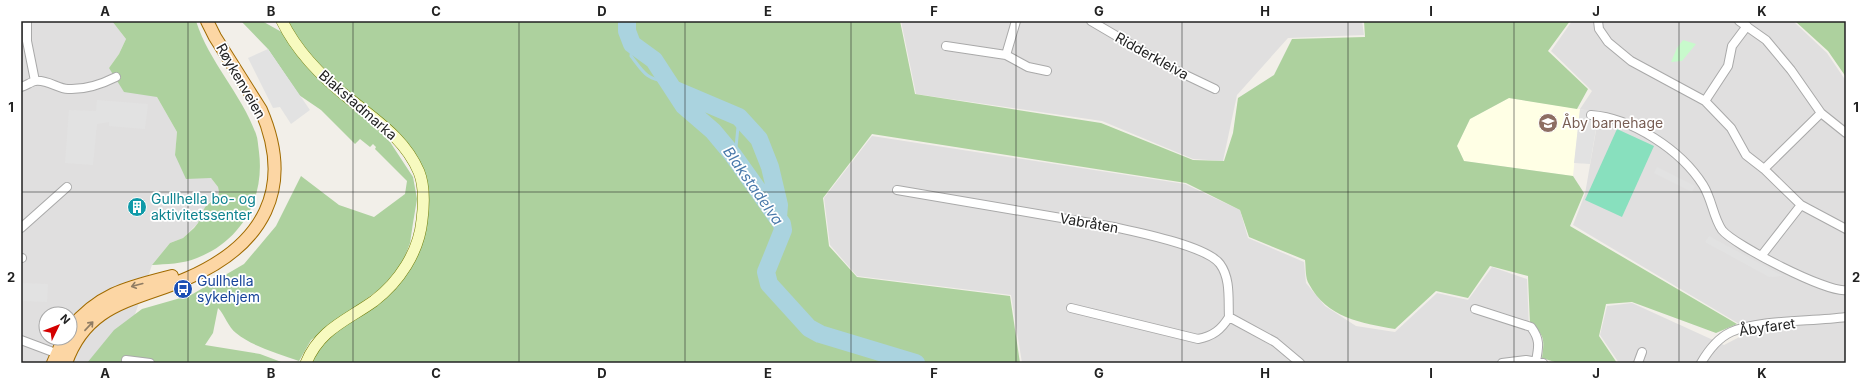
<svg xmlns="http://www.w3.org/2000/svg" width="1867" height="384" font-family="Inter,sans-serif">
  <rect width="100%" height="100%" fill="#f2efe9"/>
  <path fill="#e0dfdf" fill-rule="evenodd" d="M 21,21 L 112,21 L 126,39 L 119,54 L 109,68 L 157,97 L 177,132 L 175,155 L 211,178 L 218,187 L 219,192 L 217,197 L 208,203 L 198,223 L 183,238 L 170,243 L 152,265 L 123,349 L 160,363 L 21,363 ZM 46,314 L 70,314 L 70,338 L 46,338 Z
    M 901,21 L 1362,21 L 1364,35 L 1288,38 L 1237,95 L 1223,161 L 1193,159 L 1102,121 L 916,94 Z
    M 1572,21 L 1793,21 L 1827,53 L 1846,81 L 1846,363 L 1619,363 L 1600,335 L 1607,306 L 1632,303 L 1724,345 L 1751,331 L 1573,225 L 1585,194 L 1599,113 L 1580,109 L 1592,91 L 1551,51 Z
    M 872,136 L 1185,184 L 1240,210 L 1248,238 L 1304,262 L 1306,283 L 1325,306 L 1356,326 L 1395,332 L 1437,293 L 1468,300 L 1492,267 L 1527,279 L 1529,329 L 1537,334 L 1539,359 L 1551,363 L 1022,363 L 1011,295 L 857,276 L 830,245 L 824,198 Z"/>
  <path fill="#ffffe5" d="M 1509,98 L 1580,109 L 1573,176 L 1464,161 L 1457,146 L 1470,119 Z"/>
  <path fill="#add19e" d="M 112,21 L 196,21 C 209,62 241,93 256,134 C 258,139 258,146 259,152 C 265,199 241,241 197,258 C 183,264 166,264 152,265 L 170,243 L 183,238 L 194,228 L 198,223 L 205,207 L 217,197 L 219,192 L 218,187 L 211,178 L 186,179 L 175,155 L 177,132 L 157,97 L 124,92 L 109,68 L 119,54 L 126,39 Z
    M 241,21 L 262,21 L 287,35 L 390,142 L 413,177 L 417,199 L 413,223 L 410,243 L 402,264 L 381,288 L 311,340 L 299,361 C 278,353 253,347 236,333 C 228,327 225,315 218,308 L 213,333 L 205,345 L 260,354 L 284,363 L 87,363 L 114,330 L 142,309 L 191,295 L 244,264 L 276,226 L 301,176 L 339,205 L 374,217 L 405,194 L 407,181 L 375,149 L 376,147 L 373,144 L 370,147 L 360,139 L 355,144 L 321,110 L 299,95 L 268,49 Z
    M 286,21 L 900,21 L 915,94 L 1101,123 L 1193,160 L 1224,161 L 1233,133 L 1238,98 L 1274,75 L 1292,39 L 1365,37 L 1364,21 L 1570,21 L 1548,51 L 1588,89 L 1577,109 L 1509,98 L 1470,119 L 1457,146 L 1464,161 L 1573,176 L 1584,193 L 1570,226 L 1737,324 L 1716,333 L 1632,302 L 1606,304 L 1599,336 L 1617,363 L 1558,363 L 1542,358 C 1544,341 1546,335 1530,324 L 1528,276 L 1490,266 L 1468,298 L 1436,291 L 1395,329 C 1361,323 1327,318 1309,284 C 1305,278 1306,267 1305,260 L 1249,237 L 1240,210 L 1186,183 L 872,134 L 823,198 L 829,246 L 857,277 L 1010,296 L 1020,363 L 305,363 L 307,357 L 406,269 L 423,211 L 417,175 L 393,137 L 318,68 Z
    M 1795,21 L 1846,21 L 1846,77 L 1828,51 Z"/>
  <path fill="#c8facc" d="M 1683,40 L 1696,44 L 1682,61 L 1671,62 L 1677,48 Z"/>
  <path fill="#88e0be" d="M 1617,129 L 1654,146 L 1622,217 L 1585,200 Z"/>
  <path fill="#e2e2e2" d="M 268,49 L 310,110 L 291,124 L 280,107 L 273,108 L 248,58 Z
    M 97,100 L 148,104 L 145,129 L 109,126 L 109,122 L 97,124 L 93,165 L 65,163 L 69,110 L 96,111 Z
    M 1580,109 L 1599,112 L 1590,164 L 1574,163 Z
    M 1657,167 L 1695,186 L 1692,192 L 1654,173 Z
    M 1709,236 L 1783,276 L 1769,277 L 1705,242 Z
    M 21,283 L 48,284 L 47,302 L 21,301 Z"/>
  <g fill="none" stroke-linecap="round" stroke-linejoin="round">
    <path stroke="#aad3df" stroke-width="3" d="M 632,44 L 631,56 C 644,73 646,79 667,82
      M 735,157 L 739,117"/>
    <path stroke="#aad3df" stroke-width="18" d="M 627,21 L 627,31 L 632,44 L 654,60 L 684,106 L 713,131 L 733,155 L 782,224 L 783,230 L 766,272 L 769,284 L 809,328 L 820,334 L 916,363
      M 673,89 L 739,117 L 759,139 L 770,167 L 779,205 L 778,217"/>
    <g stroke="#a9a9a9" stroke-width="10">
      <path id="street" d="M 27,21 L 27,41 L 35,81
        M 1091,21 L 1171,68 L 1215,89
        M 1598,21 L 1599,29 L 1608,42 L 1631,61 L 1705,101 L 1731,128 L 1746,155 L 1764,169 L 1801,205 L 1846,229
        M 1739,21 L 1766,40 L 1791,70 L 1821,113 L 1846,133
        M 946,46 L 1006,55 L 1028,67 L 1047,71
        M 1006,55 L 1016,21
        M 21,87 C 25,86 31,82 35,81 C 47,79 58,89 68,89 C 85,90 102,84 116,77
        M 1705,101 L 1728,66 L 1732,46 L 1747,26
        M 1591,115 C 1632,118 1681,150 1703,185 C 1712,199 1713,217 1722,230 C 1734,245 1827,293 1846,290
        M 1764,169 L 1821,113
        M 897,190 L 1114,227 C 1137,232 1207,246 1220,264 C 1231,279 1228,300 1229,317
        M 21,228 L 67,187
        M 1762,255 L 1801,205
        M 21,258 L 22,258
        M 1071,308 L 1198,339 C 1213,336 1221,330 1229,317 L 1275,342 L 1300,363
        M 1475,309 L 1531,327 C 1540,339 1539,346 1536,361
        M 21,340 L 61,355
        M 126,360 L 150,363
        M 1502,363 L 1526,360 L 1543,363
        M 1638,363 L 1642,352
        M 1701,363 C 1708,351 1718,338 1731,332 C 1760,319 1812,322 1846,317"/>
    </g>
    <g stroke="#707d05" stroke-width="12">
      <path id="secondary" d="M 282,21 C 297,52 324,79 351,100 C 378,122 405,139 419,172 C 425,187 424,204 422,220 C 419,252 399,282 374,301 C 346,321 320,329 306,363"/>
    </g>
    <g stroke="#a06b00" stroke-width="14">
      <path id="primary" d="M 70,329 C 99,293 129,287 172,276
        M 53,363 L 64,338
        M 66,363 C 88,301 137,301 188,278 C 263,245 295,189 261,110 L 215,37 L 207,21"/>
    </g>
    <use href="#street" stroke="#fff" stroke-width="8"/>
    <use href="#secondary" stroke="#f7fabf" stroke-width="11"/>
    <use href="#primary" stroke="#fcd6a4" stroke-width="12"/>
  </g>
  <defs><path id="oneway-shaft" d="M-6 0H5M1.5-3L5.5 0L1.5 3" fill="none" stroke-width="1.6" stroke-linecap="round" stroke-linejoin="round"/></defs>
  <g stroke="#8f7c63">
    <use href="#oneway-shaft" transform="translate(137 285) rotate(165)"/>
    <use href="#oneway-shaft" transform="translate(89 326) rotate(-47)"/>
  </g>
  <path fill="none" stroke="#222" stroke-width="1" stroke-opacity="0.55" d="M 188,21 L 188,363M 353,21 L 353,363M 519,21 L 519,363M 685,21 L 685,363M 851,21 L 851,363M 1016,21 L 1016,363M 1182,21 L 1182,363M 1348,21 L 1348,363M 1514,21 L 1514,363M 1679,21 L 1679,363M 21,192 L 1846,192"/>
  <defs>
    <g id="school-disc" transform="scale(1)"><circle r="9.5" fill="#8d6e63" stroke="#fff"/><path d="M0-5L7-2L0 1L-7-2ZM-4 1L0 2.5L4 1V4Q0 6-4 4Z" fill="#fff"/></g>
    <g id="building-disc" transform="scale(1)"><circle r="9.5" fill="#0f9aa8" stroke="#fff"/><path d="M-4-6H4V6H1V3H-1V6H-4ZM-2.5-4.3h1.7v1.8h-1.7ZM.8-4.3h1.7v1.8H.8ZM-2.5-1h1.7V.8h-1.7ZM.8-1h1.7V.8H.8Z" fill="#fff"/></g>
    <g id="bus-disc" transform="scale(1)"><circle r="9.5" fill="#1a4fb4" stroke="#fff"/><path d="M-5-6H5V4H4V6H2V4H-2V6H-4V4H-5ZM-3.5-4V0h7V-4ZM-3.5 1.2v1.5H-2V1.2ZM2 1.2v1.5H3.5V1.2Z" fill="#fff"/></g>
  </defs>
  <g fill-rule="evenodd">
    <use href="#school-disc" x="1548" y="123"/>
    <use href="#building-disc" x="137" y="207"/>
    <use href="#bus-disc" x="183" y="289"/>
  </g>
  <g text-anchor="middle" stroke-width="3.5" stroke-linejoin="round" paint-order="stroke">
    <g font-size="14" fill="#222" stroke="#fff">
      <text transform="translate(1152 56) rotate(29)" y="5">Ridderkleiva</text>
      <text transform="translate(241 81) rotate(60)" y="5">Røykenveien</text>
      <text transform="translate(358 105) rotate(41)" y="5">Blakstadmarka</text>
      <text transform="translate(1089 223) rotate(10)" y="5">Vabråten</text>
      <text transform="translate(1767 327) rotate(-8)" y="5">Åbyfaret</text>
    </g>
    <g font-size="14" fill="#785e54" stroke="#fff" text-anchor="start">
      <text x="1562" y="128">Åby barnehage</text>
    </g>
    <g font-size="14" fill="#0d838f" stroke="#fff" text-anchor="start">
      <text x="151" y="204">Gullhella bo- og<tspan x="151" dy="16">aktivitetssenter</tspan></text>
    </g>
    <g font-size="14" fill="#164399" stroke="#fff" text-anchor="start">
      <text x="197" y="286">Gullhella<tspan x="197" dy="16">sykehjem</tspan></text>
    </g>
    <g font-size="15" font-style="italic" fill="#4a7aab" stroke="#fff">
      <text transform="translate(753 186) rotate(55)" y="5">Blakstadelva</text>
    </g>
  </g>
  <rect width="1867" height="384" fill="none" stroke="#ffffff" stroke-width="44"/>
  <g transform="translate(58 326) rotate(47)"><circle r="19" fill="#ffffff" stroke="#a7a7a7"/>
  <path d="M0-3L7 15L0 10L-7 15Z" fill="#d40000"/>
  <text y="-6" font-size="11" font-weight="bold" text-anchor="middle" fill="#222222">N</text>
  </g>
  <rect x="22" y="22" width="1823" height="340" fill="none" stroke="#222" stroke-width="1.5"/>
  <g font-size="13" text-anchor="middle" font-weight="bold" fill="#222">
    <text x="105" y="16">A</text>
    <text x="271" y="16">B</text>
    <text x="436" y="16">C</text>
    <text x="602" y="16">D</text>
    <text x="768" y="16">E</text>
    <text x="934" y="16">F</text>
    <text x="1099" y="16">G</text>
    <text x="1265" y="16">H</text>
    <text x="1431" y="16">I</text>
    <text x="1596" y="16">J</text>
    <text x="1762" y="16">K</text>
    <text x="11" y="112">1</text>
    <text x="1856" y="112">1</text>
    <text x="11" y="282">2</text>
    <text x="1856" y="282">2</text>
    <text x="105" y="378">A</text>
    <text x="271" y="378">B</text>
    <text x="436" y="378">C</text>
    <text x="602" y="378">D</text>
    <text x="768" y="378">E</text>
    <text x="934" y="378">F</text>
    <text x="1099" y="378">G</text>
    <text x="1265" y="378">H</text>
    <text x="1431" y="378">I</text>
    <text x="1596" y="378">J</text>
    <text x="1762" y="378">K</text>
  </g>
</svg>
